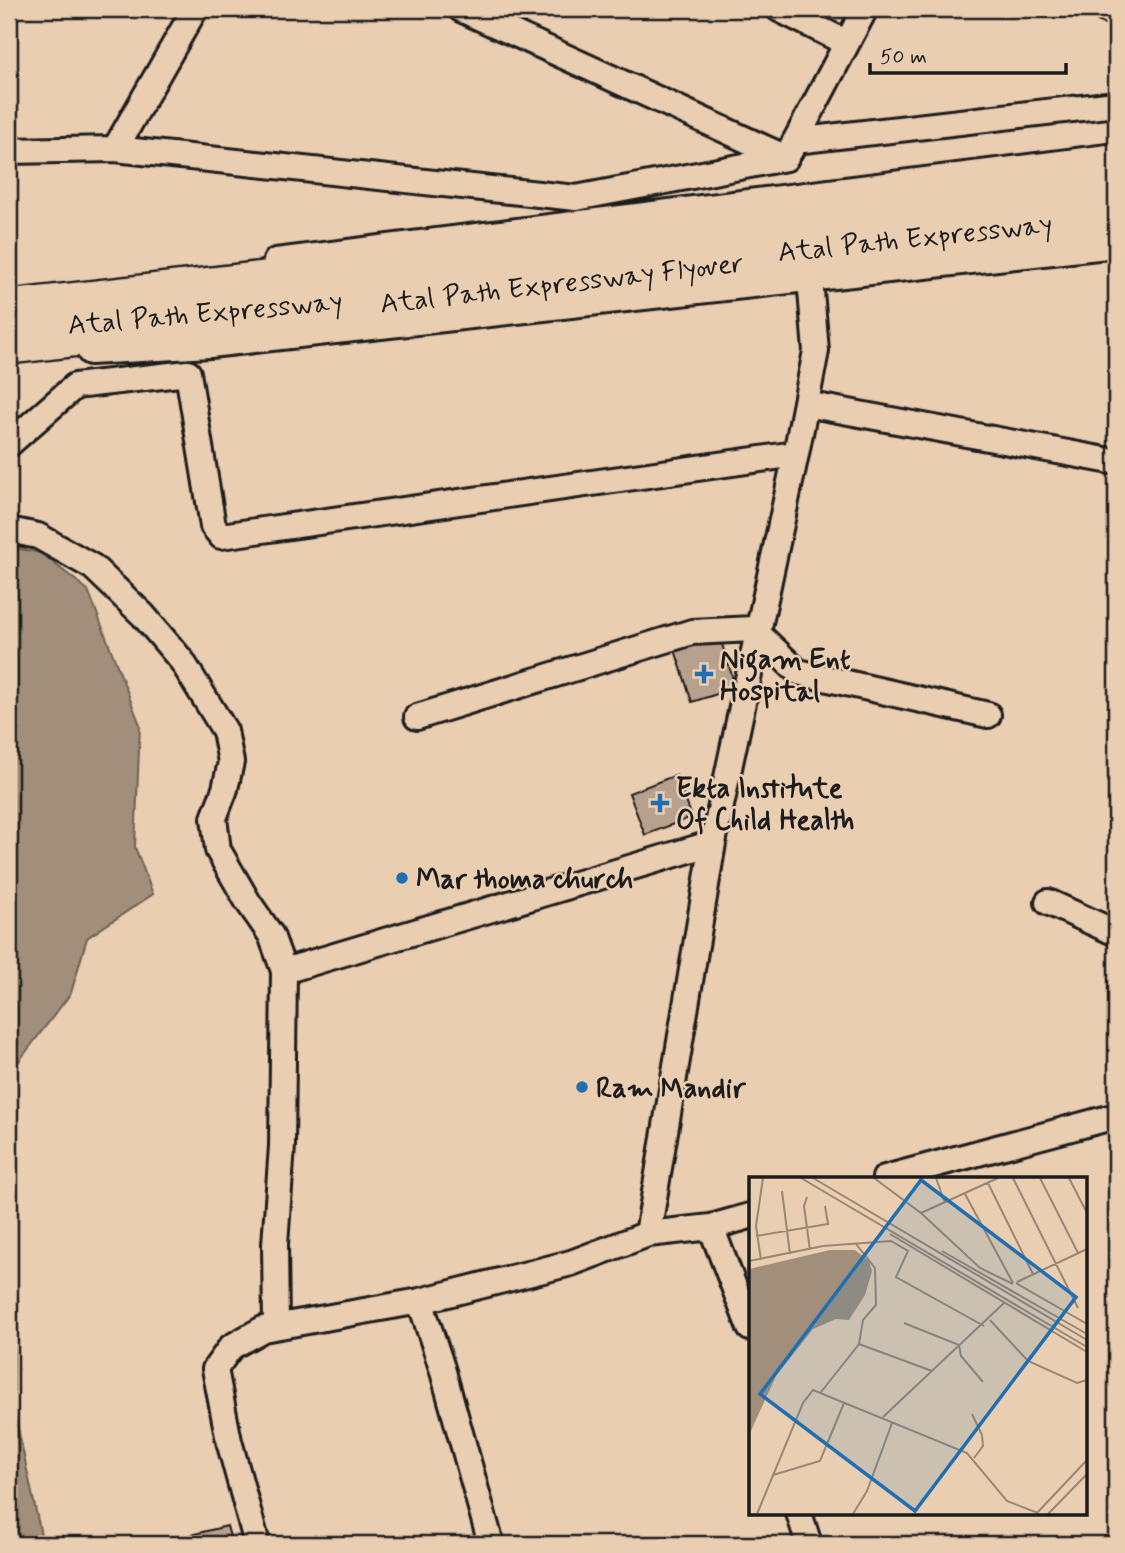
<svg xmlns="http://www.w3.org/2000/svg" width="1125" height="1553" font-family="Mynerve,sans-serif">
  <rect width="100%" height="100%" fill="#eaceb1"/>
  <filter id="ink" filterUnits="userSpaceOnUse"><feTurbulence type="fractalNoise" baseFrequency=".0143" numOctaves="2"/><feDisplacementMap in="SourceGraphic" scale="14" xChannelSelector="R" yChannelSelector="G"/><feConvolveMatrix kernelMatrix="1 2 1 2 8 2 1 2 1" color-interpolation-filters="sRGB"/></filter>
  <g filter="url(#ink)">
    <path fill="#a18f7c" stroke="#6c6156" stroke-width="2" d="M 9,547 L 41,553 L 88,590 L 140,725 L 135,847 L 153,894 L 87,938 L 71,993 L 16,1065 L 14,1410 L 43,1544 L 9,1544 Z"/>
    <path fill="#b8a18c" stroke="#1c1c1c" stroke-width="2" d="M 719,635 L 736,688 L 692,702 L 675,650 Z
      M 676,775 L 692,817 L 645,835 L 629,793 Z
      M 227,1526 L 232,1544 L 154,1544 Z"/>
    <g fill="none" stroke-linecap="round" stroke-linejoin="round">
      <g stroke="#1c1c1c" stroke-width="30">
        <path id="minor" d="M 461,9 L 786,158
          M 779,9 L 847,43
          M 1105,9 L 1116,15
          M 795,141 L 1116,104
          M 115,149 L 576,198 L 786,158
          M 9,151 L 115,149 L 195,9
          M 790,151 L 865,9
          M 276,261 L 1116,156
          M 90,352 L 210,345 L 1116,245
          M 806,404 L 1116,462
          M 9,444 L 75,386 L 188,373 L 213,526 L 221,536 L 796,454
          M 9,530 L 38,536 L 93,567 L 143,615 L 182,661 L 225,731 L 231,762 L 225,789 L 214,818 L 218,850 L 248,902 L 271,935 L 284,971 L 282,1146 L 275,1244 L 276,1326
          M 417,717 L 692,632 L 753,629 L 798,672 L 988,715
          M 1048,902 L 1116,933
          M 284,971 L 713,843
          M 885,1178 L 1116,1116
          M 711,1227 L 750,1328
          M 648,1234 L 713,843 L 796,454 L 816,351 L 810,279
          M 420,1301 L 442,1368 L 491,1544
          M 799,1513 L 809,1544
          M 257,1544 L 229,1441 L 215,1369 L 231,1347 L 263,1329 L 420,1301 L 571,1263 L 648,1234 L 711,1227 L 750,1216"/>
      </g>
      <g stroke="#1c1c1c" stroke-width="42">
        <g id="highway">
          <path d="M 9,309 L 1116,184"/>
          <path id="s1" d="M 9,345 L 1116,219"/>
        </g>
      </g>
      <use href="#minor" stroke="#eaceb1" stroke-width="24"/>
      <use href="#highway" stroke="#eaceb1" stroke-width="37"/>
    </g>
  </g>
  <g fill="#1f6fb2" stroke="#eaceb1" stroke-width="2.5">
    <path d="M700.5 663.5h7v7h7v7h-7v7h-7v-7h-7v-7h7z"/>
    <path d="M656.5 792.5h7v7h7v7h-7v7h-7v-7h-7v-7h7z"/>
    <circle cx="402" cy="878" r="7"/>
    <circle cx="582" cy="1087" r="7"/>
  </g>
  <g text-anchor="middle" stroke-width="5" stroke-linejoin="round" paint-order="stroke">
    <g font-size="28" fill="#1c1c1c" stroke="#eaceb1">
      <text transform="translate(915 237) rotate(-6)" y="10">Atal Path Expressway</text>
      <text dy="10" stroke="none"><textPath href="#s1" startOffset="556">Atal Path Expressway Flyover</textPath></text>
      <text transform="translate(205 312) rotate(-5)" y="10">Atal Path Expressway</text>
    </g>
    <g font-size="28" font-weight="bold" fill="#1c1c1c" stroke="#eaceb1" text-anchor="start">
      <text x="720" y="668">Nigam Ent<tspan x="720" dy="32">Hospital</tspan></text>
      <text x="676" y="797">Ekta Institute<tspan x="676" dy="32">Of Child Health</tspan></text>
      <text x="416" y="888">Mar thoma church</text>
      <text x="596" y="1097">Ram Mandir</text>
    </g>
  </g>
  <g transform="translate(749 1177)">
    <rect width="338" height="338" fill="#eaceb1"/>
    <path d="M 81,73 L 106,73 L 120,84 L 123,94 L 116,118 L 100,143 L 87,142 L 64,152 L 27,199 L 0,258 L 0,92 Z" fill="#a18f7c"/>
    <path fill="none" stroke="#988775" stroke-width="2" d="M 52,1 L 338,170M 64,1 L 338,163M 125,1 L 172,36 L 249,1M 187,1 L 196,26M 264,1 L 329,131M 291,1 L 329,76M 320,1 L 338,36M 239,6 L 284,97M 33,14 L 41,77M 216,17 L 264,106M 58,20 L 55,29 L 61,73M 172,36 L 231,91 L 264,107M 141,57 L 338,175M 7,59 L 79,47 L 76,29M 193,74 L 338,157M 12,83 L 7,49 L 14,1M 0,84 L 74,69 L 142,64 L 159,74 L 147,100 L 235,149M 268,105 L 338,72M 267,106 L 338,147M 241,143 L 279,184 L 328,206 L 338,203M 155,146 L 210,168 L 212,179 L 234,205M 110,167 L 183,194M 72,215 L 110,167 L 114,143 L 127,128 L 126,91 L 107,67M 223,237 L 233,258 L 234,269 L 225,281M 134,240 L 255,126M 24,298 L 71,284 L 95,226M 8,337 L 54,226 L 64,213 L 218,276 L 258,324 L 289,336M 104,337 L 118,314 L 143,246M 287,337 L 338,283M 299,337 L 338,297"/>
    <path fill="#1f6fb2" fill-opacity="0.15" stroke="#1f6fb2" stroke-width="3.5" d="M 172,3 L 327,120 L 166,334 L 11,217 Z"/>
    <rect width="338" height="338" fill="none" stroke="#1c1c1c" stroke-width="3.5"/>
  </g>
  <rect width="1125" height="1553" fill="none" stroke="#eaceb1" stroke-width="35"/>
  <rect x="18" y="18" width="1090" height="1518" fill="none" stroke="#1c1c1c" stroke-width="2.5" filter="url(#ink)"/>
  <path d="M870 63v10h196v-10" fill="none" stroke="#1c1c1c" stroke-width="3.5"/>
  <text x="880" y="63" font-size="21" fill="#1c1c1c" stroke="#eaceb1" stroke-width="5" paint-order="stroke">50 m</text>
</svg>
